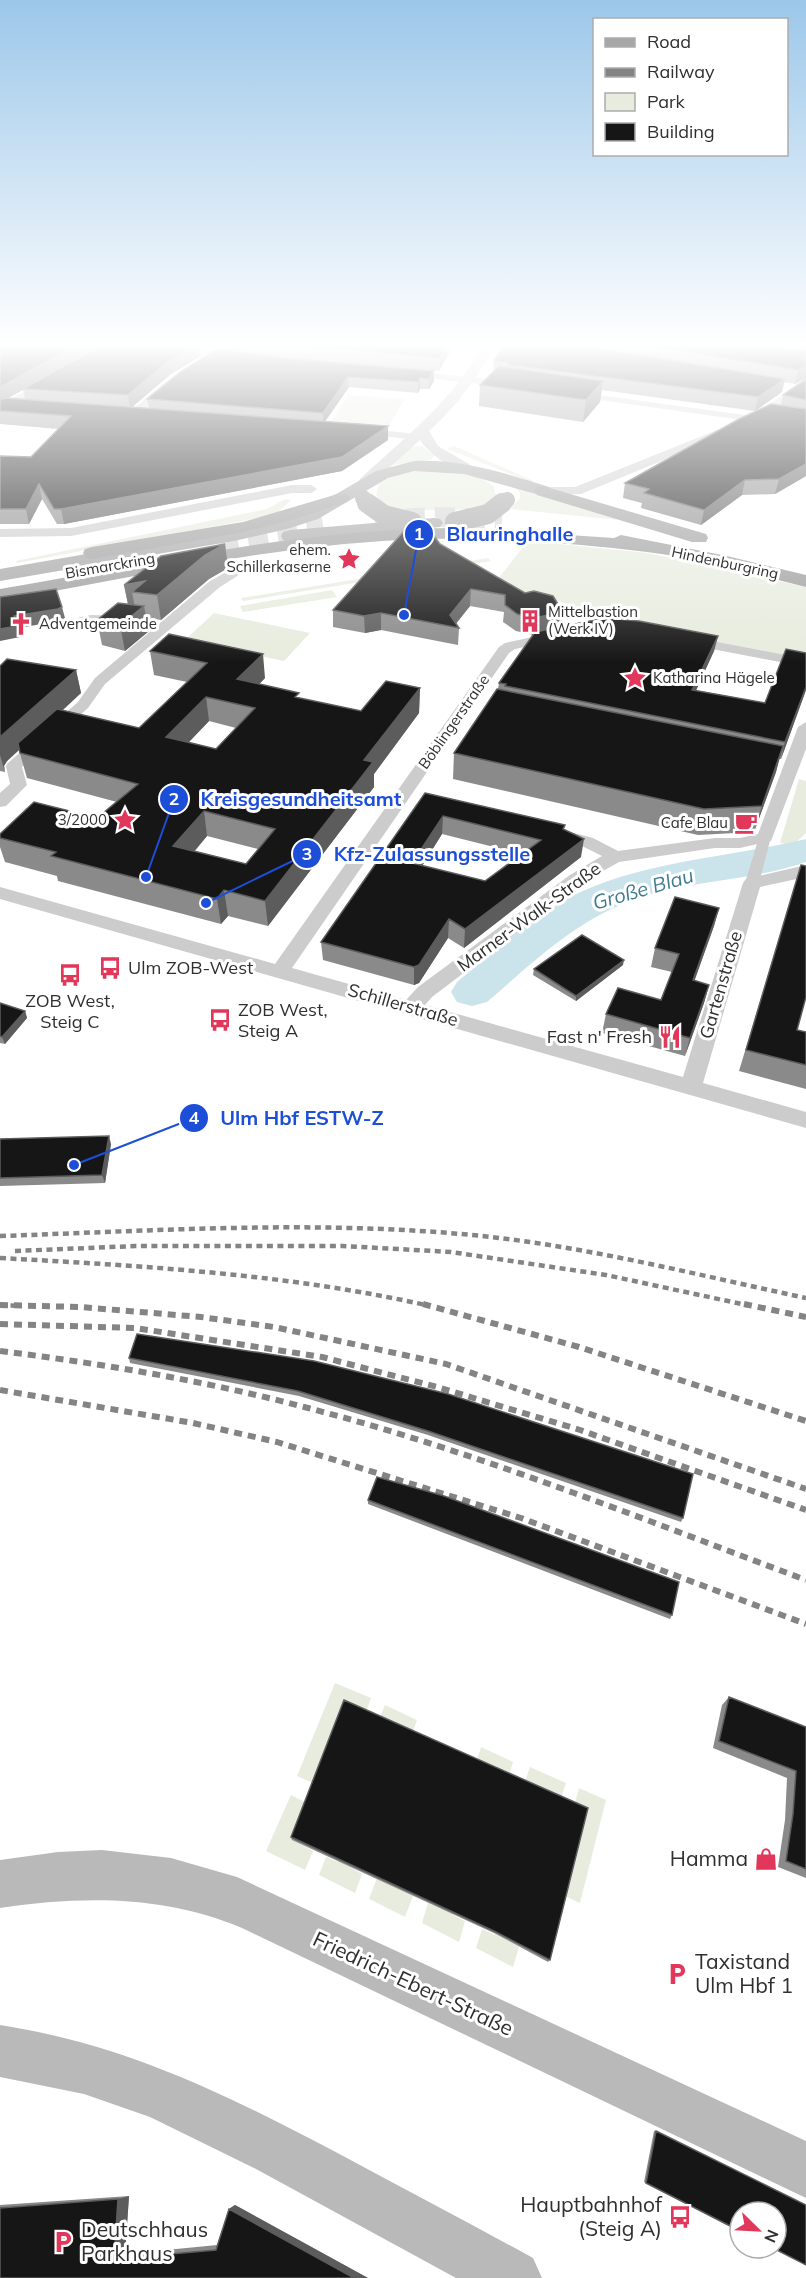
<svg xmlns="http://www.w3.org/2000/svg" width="806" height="2278" font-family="Mulish,sans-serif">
  <rect width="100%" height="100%" fill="#fff"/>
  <path fill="#e7ecde" d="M 349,395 L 405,399 L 389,425 L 331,421 Z
    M 412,446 L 422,446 L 435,456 L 430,460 L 392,465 Z
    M 454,446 L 534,481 L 531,482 L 447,449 Z
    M 445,469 L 481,478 L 494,487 L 496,496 L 481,509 L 397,511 L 379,500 L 376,495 L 379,484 C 398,470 422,470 445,469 Z
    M 516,488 L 619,520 L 510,509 L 520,498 L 520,493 Z
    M 285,499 L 291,500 L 275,515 L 17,563 L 16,561 L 267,509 Z
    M 528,541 L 648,553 L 806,587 L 806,660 L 619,625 L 597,618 L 563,602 L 493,585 Z
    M 488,558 L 491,561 L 243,601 L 241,598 Z
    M 332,590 L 337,597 L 243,612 L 240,606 Z
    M 214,613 L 310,633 L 284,661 L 185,640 Z
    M 799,779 L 806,781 L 806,833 L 793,845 L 780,843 Z
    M 335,1683 L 371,1698 L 366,1712 L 313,1783 L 297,1776 Z
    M 385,1705 L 417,1720 L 412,1734 L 379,1720 Z
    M 481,1747 L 513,1762 L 509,1775 L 477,1760 Z
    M 530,1767 L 566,1783 L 561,1798 L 525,1782 Z
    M 579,1788 L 606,1800 L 580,1903 L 565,1896 L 575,1803 Z
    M 291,1795 L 307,1803 L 292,1839 L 313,1851 L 305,1870 L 266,1851 Z
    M 354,1823 L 365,1828 L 350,1867 L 362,1874 L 355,1893 L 319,1875 L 326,1857 L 338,1862 Z
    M 455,1869 L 466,1874 L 453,1915 L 465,1921 L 459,1942 L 422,1923 L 428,1903 L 441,1909 Z
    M 377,1878 L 413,1896 L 405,1917 L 369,1899 Z
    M 508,1893 L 507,1939 L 519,1947 L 513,1967 L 476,1948 L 482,1929 L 495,1935 Z"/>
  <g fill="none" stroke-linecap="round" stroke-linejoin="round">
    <path fill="#cbe3eb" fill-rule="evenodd" d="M 806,839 L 806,862 C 760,878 709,880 662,891 C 586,910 544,953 487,1002 L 472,1006 L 457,1002 L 451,992 L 457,982 C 491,954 524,923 563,901 C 634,861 728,858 806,839 Z"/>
    <path stroke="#d5d5d5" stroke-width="20" stroke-dasharray="20 10" stroke-linecap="butt" d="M 375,520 L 436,517 L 502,519
      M 218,542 L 323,525"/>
    <path fill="#ccc" fill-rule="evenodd" d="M 765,833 L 771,837 L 759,883 L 752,887 L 747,886 L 745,883 L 759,837 Z"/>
    <path fill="#ccc" fill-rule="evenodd" d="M 148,344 L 172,344 L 241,354 L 246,357 L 241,360 L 153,347 Z
      M 405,370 L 515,382 L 520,385 L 515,388 L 401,375 L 401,371 Z
      M 806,379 L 806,387 L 754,423 L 581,494 L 543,495 L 537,491 L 543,487 L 575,487 L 742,420 L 572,396 L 568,395 L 568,391 L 752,416 Z
      M 166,381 L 175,383 L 139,415 L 131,415 L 131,411 Z
      M 358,428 L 417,434 L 422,437 L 417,440 L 354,433 L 353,431 Z
      M 292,485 L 311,485 L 317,489 L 311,493 L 292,493 L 71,536 L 0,537 L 0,529 L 71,528 Z
      M 237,566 L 244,570 L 242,573 L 220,587 L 105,684 L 88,708 L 22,767 L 27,785 L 6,806 L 0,807 L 0,793 L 10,784 L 6,766 L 8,763 L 78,702 L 95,678 L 210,581 Z
      M 91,615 L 130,616 L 137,620 L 130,624 L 91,623 L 68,628 L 61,624 L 63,621 Z
      M 556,632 L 561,633 L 563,636 L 561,639 L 515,649 L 509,653 L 292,968 L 406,1000 L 418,987 L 570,875 L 602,856 L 580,845 L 549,837 L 546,833 L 549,829 L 555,828 L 593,838 L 618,851 L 715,838 L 740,838 L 758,834 L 798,727 L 806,722 L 806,749 L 771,841 L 740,848 L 715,848 L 619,862 L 582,883 L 432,997 L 425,1005 L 683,1077 L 743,883 L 746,879 L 806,865 L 806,877 L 760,887 L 703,1083 L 806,1112 L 806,1128 L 0,899 L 0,887 L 275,964 L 499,647 L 505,643 Z
      M 686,636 L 806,659 L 806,667 L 681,643 L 679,640 L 681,637 Z"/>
    <path fill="#ccc" fill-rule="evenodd" d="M 109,344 L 124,344 L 0,414 L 0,405 Z
      M 484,344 L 496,344 C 478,377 457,406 429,431 L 438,446 L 469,464 L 471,467 L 469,470 C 454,474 428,452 420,440 L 370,485 L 360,485 L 358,482 L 360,479 C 408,434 451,403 484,344 Z"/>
    <path fill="#b9b9b9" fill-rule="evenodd" d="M 102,1850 L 171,1858 L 237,1877 L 806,2141 L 806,2198 L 242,1928 C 163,1895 82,1896 0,1908 L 0,1860 L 58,1852 Z
      M 0,2025 C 129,2045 231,2097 345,2157 C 408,2191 471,2224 533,2258 L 542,2278 L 456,2278 L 256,2169 L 150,2117 L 84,2094 L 0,2077 Z"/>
    <path fill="#a7a7a7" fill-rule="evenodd" d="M 414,461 C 461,459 505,473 549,487 L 552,491 L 549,495 L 543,496 L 464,474 L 414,471 L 388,478 L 318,519 L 287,529 L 234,541 L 0,581 L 0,569 L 276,521 L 305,512 L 376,471 Z
      M 434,518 L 440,519 L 443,523 L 440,527 L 290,542 L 283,540 L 281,536 L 283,532 L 290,530 Z"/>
    <path fill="#9e9e9e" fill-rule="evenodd" d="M 543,486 L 706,534 L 708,538 L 706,542 L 692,542 L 537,495 L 534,491 L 537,487 Z
      M 341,493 L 347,494 L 350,498 L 347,502 L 292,520 L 243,532 L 92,559 L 85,557 L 83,553 L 85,549 L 92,547 L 243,522 Z
      M 460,528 L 614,538 L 621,535 L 727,556 L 806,575 L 806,587 C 754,574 700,558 647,552 C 576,543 502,538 430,539 C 285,542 142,576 0,601 L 0,589 C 152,563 305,528 460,528 Z"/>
    <path stroke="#848484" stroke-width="4.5" stroke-dasharray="6 4.5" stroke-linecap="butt" d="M 0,1236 C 149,1231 300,1221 449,1233 C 570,1242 688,1273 806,1298
      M 15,1251 L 135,1246 L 343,1246 L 451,1252 L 606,1275 L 751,1306
      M 0,1258 C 144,1266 289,1274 430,1306
      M 0,1305 L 22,1306"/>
    <path stroke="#848484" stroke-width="6" stroke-dasharray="8 6" stroke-linecap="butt" d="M 423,1304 L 579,1347 L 806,1421
      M 744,1304 L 806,1317
      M 0,1305 L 80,1307 L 201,1317 L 274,1327 L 446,1364 L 806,1489
      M 0,1324 L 135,1328 L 322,1357 L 437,1387 L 580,1430 L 806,1510
      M 0,1351 C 104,1364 207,1381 308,1408 C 478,1452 642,1519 806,1580
      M 0,1390 L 193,1423 L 277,1442 L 521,1518 L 806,1624"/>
    <path stroke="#a7a7a7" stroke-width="16" d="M 363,498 L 369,505
      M 500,505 L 507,500"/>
    <path stroke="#a7a7a7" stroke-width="20" d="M 367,503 L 384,515 L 412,522
      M 455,522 L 488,514 L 502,503"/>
  </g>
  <path fill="#8a8a8a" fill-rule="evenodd" d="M 0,344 L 454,344 L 439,371 L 286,358 L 226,349 L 220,346 L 216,348 L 200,346 L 201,356 L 171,374 L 132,407 L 149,408 L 147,399 L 285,358 L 434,371 L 434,381 L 429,389 L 420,389 L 418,393 L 349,387 L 325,422 L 388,426 L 388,440 L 342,471 L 64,524 L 57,524 L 42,499 L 29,524 L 0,524 L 0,456 L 31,457 L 58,429 L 0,424 ZM 23,390 L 25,399 L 8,398 Z
    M 503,344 L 806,344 L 806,378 L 795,384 L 784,382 L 782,392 L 755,411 L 602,390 L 600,402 L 583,422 L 479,406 L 480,385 L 493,372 L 494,361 Z
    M 806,379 L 806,476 L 775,494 L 742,495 L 701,525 L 641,508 L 642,503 L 623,498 L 625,483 L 781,405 L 783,395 Z
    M 225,544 L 228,568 L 209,579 L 161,620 L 146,618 L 149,631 L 125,651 L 102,645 L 97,620 L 128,604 L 124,585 Z
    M 440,544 L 562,626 L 718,636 L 714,651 L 696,690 L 765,703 L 806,690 L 781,759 L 779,759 L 776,772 L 754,832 L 698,835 L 453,779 L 454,753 L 498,689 L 499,683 L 533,635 L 516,631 L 503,622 L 504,612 L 470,606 L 456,624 L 459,628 L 458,645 L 381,630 L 365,633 L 333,627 L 333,610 Z
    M 169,634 L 265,678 L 259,684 L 299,698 L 361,711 L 420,688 L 419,713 L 374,774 L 374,787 L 268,926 L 228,916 L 221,924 L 58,881 L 57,876 L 5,862 L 0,847 L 0,834 L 97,818 L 117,802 L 27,778 L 19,750 L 7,761 L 4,766 L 5,772 L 0,771 L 0,666 L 76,670 L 81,693 L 63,710 L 139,728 L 187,682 L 154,675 L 150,651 ZM 209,721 L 236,728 L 216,749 L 189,742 ZM 207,836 L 258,849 L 246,864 L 195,851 Z
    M 425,793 L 565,825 L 564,830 L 581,857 L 464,948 L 448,938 L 419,983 L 414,985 L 323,960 L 321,942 ZM 442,834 L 522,854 L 485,881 L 422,866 Z
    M 801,865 L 797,1030 L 806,1032 L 806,1089 L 739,1071 Z
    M 719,908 L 714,926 L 694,981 L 709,985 L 704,1003 L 685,1056 L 602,1033 L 606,1014 L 661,1000 L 672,972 L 651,967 L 655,948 Z
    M 623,965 L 576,1001 L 533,975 L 534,969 Z
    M 0,1003 L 25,1011 L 27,1018 L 5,1044 L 0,1043 Z
    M 0,1139 L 111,1144 L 105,1183 L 0,1186 Z
    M 137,1334 L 693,1474 L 683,1518 L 681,1522 L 428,1435 L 299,1396 L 130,1363 L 129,1358 Z
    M 368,1500 L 672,1615 L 670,1619 L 368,1504 Z
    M 729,1697 L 806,1727 L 806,1878 L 778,1867 L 785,1820 L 787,1778 L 713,1748 L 722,1705 Z
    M 588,1808 L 550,1960 L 548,1962 L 496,1934 L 292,1840 L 291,1837 Z
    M 654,2131 L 656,2131 L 740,2232 L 644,2182 Z
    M 129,2196 L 125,2254 L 217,2245 L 229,2209 L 235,2205 L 368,2278 L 0,2278 L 0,2205 Z"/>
  <path fill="#5c5c5c" d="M 80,344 L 105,344 L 23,389 L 23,390 L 0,402 L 0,387 Z
    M 200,344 L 201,356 L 171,374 L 130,409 L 128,395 L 169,361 Z
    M 215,344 L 220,344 L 220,346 L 216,348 Z
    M 447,344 L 454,344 L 439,371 L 440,358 Z
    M 806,367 L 806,378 L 795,384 L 798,370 Z
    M 434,371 L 434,381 L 429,389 L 429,379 Z
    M 348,377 L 349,387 L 323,424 L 323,413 Z
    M 420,378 L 420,389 L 418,393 L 418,382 Z
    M 785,379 L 782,392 L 755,411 L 758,397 Z
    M 603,381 L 600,402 L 583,422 L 586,400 Z
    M 388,426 L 388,440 L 342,471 L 64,524 L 61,509 Z
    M 806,464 L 806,476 L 775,494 L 779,479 Z
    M 745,480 L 742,495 L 701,525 L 704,510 Z
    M 39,484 L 42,499 L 29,524 L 26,509 Z
    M 225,544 L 228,568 L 209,579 L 161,620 L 157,595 L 205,555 Z
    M 145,581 L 132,592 L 135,608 L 129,609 L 124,585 Z
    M 471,589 L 470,606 L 453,627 L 450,615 Z
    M 144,606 L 149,631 L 125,651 L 120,625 Z
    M 62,607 L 65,618 L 60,621 L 18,628 L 20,637 L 0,641 L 0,629 L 14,616 Z
    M 563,612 L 561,628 L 532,635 L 534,618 Z
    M 381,613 L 381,630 L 365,633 L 364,616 Z
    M 718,636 L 714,651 L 689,706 L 692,690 Z
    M 263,654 L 265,678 L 240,704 L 237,679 Z
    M 76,670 L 81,693 L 7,761 L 4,766 L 5,772 L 0,755 L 0,737 Z
    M 806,687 L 806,690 L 781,759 L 785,742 Z
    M 420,688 L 419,713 L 374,774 L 374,787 L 268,926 L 265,901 L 364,760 Z
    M 206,697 L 209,721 L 170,762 L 166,737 Z
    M 783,746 L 776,772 L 754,832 L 762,806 Z
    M 204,811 L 207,836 L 177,871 L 173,846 Z
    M 443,816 L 442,834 L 412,882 L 412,863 Z
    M 584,839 L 581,857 L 464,948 L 465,929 Z
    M 224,890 L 228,916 L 221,924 L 217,899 Z
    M 719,908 L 714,926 L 688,999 L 693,980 Z
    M 449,919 L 448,938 L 419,983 L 414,985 L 414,967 Z
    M 624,960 L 623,965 L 576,1001 L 576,996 Z
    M 709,985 L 704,1003 L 685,1056 L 690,1038 Z
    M 25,1011 L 27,1018 L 5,1044 L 2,1037 Z
    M 109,1136 L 111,1144 L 105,1183 L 102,1175 Z
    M 129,2196 L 125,2254 L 114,2259 L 118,2199 Z
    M 235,2205 L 368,2278 L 354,2278 L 229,2209 Z"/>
  <path fill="#161616" stroke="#5c5c5c" stroke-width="1.5" fill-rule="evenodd" d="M 0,344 L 80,344 L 0,387 Z
    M 103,344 L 199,344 L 169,361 L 128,395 L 23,389 Z
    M 278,344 L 447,344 L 440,358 Z
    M 503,344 L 573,344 L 785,379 L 758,397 L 508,365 L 509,363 L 494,361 Z
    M 635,344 L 757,344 L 806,351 L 806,367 L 798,370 Z
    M 218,348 L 285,358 L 434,371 L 429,379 L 420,378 L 418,382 L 348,377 L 323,413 L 147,399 L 180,372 Z
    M 499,366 L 603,381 L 586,400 L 480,385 Z
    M 806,379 L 806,400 L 783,395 Z
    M 6,398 L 388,426 L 342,457 L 61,509 L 54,509 L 39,484 L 26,509 L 0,509 L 0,456 L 31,457 L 71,416 L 0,411 L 0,400 Z
    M 771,404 L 806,409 L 806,464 L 779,479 L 745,480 L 704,510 L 644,493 L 649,489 L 625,483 L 739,419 Z
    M 427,526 L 440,544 L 525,593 L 534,591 L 553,596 L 563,612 L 534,618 L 517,614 L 505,605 L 505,595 L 471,589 L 450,615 L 459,628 L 381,613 L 364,616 L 333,610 L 405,530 Z
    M 225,544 L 205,555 L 157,595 L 132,592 L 145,581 L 124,585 L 161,556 Z
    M 56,589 L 62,607 L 58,609 L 14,616 L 17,626 L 0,629 L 0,597 Z
    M 118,603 L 144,606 L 120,625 L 97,620 Z
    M 605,618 L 639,621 L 718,636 L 692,690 L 765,703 L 786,649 L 806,653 L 806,687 L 785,742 L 505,686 L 506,684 L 499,683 L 535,632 Z
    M 169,634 L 263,654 L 237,679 L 299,693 L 295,697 L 361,711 L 386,681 L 420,688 L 364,760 L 373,762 L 265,901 L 224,890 L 217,899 L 51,856 L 56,852 L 0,838 L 0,834 L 34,802 L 97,818 L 138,784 L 20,753 L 18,743 L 57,709 L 139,728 L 207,663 L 150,651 ZM 206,697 L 255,708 L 216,749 L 166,737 ZM 204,811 L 275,829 L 246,864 L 173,846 Z
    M 7,659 L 76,670 L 0,737 L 0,666 Z
    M 497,689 L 783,746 L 762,806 L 704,809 L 454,753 Z
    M 425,793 L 565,825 L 563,829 L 584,839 L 465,929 L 449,919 L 419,965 L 414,967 L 321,942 ZM 443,816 L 541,840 L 485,881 L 412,863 Z
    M 801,865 L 806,866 L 806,997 L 797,1030 L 806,1032 L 806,1065 L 746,1050 Z
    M 675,897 L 719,908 L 693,980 L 709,985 L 690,1038 L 606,1014 L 618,988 L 661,1000 L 679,954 L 655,948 Z
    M 582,935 L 624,960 L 576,996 L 534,969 Z
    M 0,1003 L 25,1011 L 2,1037 L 0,1036 Z
    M 109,1136 L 102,1175 L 0,1178 L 0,1139 Z
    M 137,1334 L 314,1361 L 448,1394 L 693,1474 L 683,1518 L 428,1431 L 298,1391 L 129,1358 Z
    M 377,1477 L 444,1496 L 679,1582 L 672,1615 L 368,1500 Z
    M 729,1697 L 806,1727 L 806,1869 L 786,1861 L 793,1814 L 796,1771 L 719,1741 Z
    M 344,1700 L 588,1808 L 550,1960 L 496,1932 L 291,1837 Z
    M 656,2131 L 806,2205 L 806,2265 L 773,2248 L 776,2248 L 776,2212 L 740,2212 L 740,2231 L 646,2183 Z
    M 118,2199 L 114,2259 L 216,2250 L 229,2209 L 354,2278 L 0,2278 L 0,2208 Z"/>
  <linearGradient id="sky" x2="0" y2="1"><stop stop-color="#9cc7e9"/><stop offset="0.52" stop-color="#fff"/><stop offset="1" stop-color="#fff" stop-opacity="0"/></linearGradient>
  <rect width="806" height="663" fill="url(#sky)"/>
  <defs>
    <g id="sight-bare" transform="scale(1.8)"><path d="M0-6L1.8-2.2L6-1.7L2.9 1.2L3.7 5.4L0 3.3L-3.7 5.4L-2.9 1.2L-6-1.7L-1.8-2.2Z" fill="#e1375a" stroke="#fff" stroke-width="2.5" paint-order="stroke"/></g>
    <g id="building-bare" transform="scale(1.8)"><path d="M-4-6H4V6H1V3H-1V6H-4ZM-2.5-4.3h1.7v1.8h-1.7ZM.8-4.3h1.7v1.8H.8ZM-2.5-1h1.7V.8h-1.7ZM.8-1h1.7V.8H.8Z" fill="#e1375a" stroke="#fff" stroke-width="2.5" paint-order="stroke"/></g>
    <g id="church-bare" transform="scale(1.8)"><path d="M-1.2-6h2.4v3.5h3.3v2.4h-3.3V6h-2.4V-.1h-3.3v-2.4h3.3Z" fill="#e1375a" stroke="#fff" stroke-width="2.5" paint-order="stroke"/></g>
    <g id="cafe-bare" transform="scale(1.8)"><path d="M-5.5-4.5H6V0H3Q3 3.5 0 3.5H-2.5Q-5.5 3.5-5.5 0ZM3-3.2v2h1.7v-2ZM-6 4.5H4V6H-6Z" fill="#e1375a" stroke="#fff" stroke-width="2.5" paint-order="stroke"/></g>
    <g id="bus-bare" transform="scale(1.8)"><path d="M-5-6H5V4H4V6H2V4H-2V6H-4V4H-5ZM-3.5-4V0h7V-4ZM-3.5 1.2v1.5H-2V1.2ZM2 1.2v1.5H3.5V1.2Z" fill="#e1375a" stroke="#fff" stroke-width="2.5" paint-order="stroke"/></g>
    <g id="restaurant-bare" transform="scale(1.8)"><path d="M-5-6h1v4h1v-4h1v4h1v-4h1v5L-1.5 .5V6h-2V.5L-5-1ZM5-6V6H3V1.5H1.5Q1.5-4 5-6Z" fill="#e1375a" stroke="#fff" stroke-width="2.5" paint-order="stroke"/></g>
    <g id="shop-bare" transform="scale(1.8)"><path d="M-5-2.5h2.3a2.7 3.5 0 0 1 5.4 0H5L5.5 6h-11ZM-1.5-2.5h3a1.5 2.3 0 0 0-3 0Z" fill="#e1375a" stroke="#fff" stroke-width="2.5" paint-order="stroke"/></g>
    <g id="parking-bare" transform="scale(1.8)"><path d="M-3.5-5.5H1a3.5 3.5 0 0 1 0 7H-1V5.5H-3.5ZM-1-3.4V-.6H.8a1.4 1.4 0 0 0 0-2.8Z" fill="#e1375a" stroke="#fff" stroke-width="2.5" paint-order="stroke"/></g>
  </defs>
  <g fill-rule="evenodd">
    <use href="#sight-bare" x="349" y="559"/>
    <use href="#building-bare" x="530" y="621"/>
    <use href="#church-bare" x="21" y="624"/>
    <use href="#sight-bare" x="635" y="678"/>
    <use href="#sight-bare" x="125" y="820"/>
    <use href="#cafe-bare" x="746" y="823"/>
    <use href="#bus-bare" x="110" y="968"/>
    <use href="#bus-bare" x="70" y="975"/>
    <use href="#bus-bare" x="220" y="1020"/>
    <use href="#restaurant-bare" x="670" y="1037"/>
    <use href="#shop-bare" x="766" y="1859"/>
    <use href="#parking-bare" x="677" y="1974"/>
    <use href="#bus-bare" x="680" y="2217"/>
    <use href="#parking-bare" x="63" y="2242"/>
  </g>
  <g text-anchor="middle" stroke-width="6" stroke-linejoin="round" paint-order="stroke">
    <g font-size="15" fill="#2f2f2f" stroke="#fff" text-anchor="end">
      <text x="331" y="555">ehem.<tspan x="331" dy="17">Schillerkaserne</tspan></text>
      <text x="548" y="617" text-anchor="start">Mittelbastion<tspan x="548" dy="17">(Werk IV)</tspan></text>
      <text x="39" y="629" text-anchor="start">Adventgemeinde</text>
      <text x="653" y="683" text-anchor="start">Katharina Hägele</text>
      <text x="107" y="825">3/2000</text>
      <text x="728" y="828">Cafe Blau</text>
    </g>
    <g font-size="15" fill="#2f2f2f" stroke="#fff">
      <text transform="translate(725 563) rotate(12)" y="5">Hindenburgring</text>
      <text transform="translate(110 566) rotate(-10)" y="5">Bismarckring</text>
      <text transform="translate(454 722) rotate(-55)" y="5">Böblingerstraße</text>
    </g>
    <g font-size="18" fill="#2f2f2f" stroke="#fff">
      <text transform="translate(529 917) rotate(-36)" y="6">Marner-Walk-Straße</text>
      <text transform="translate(721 985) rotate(-74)" y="6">Gartenstraße</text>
      <text transform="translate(403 1005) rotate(16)" y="6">Schillerstraße</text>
    </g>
    <g font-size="18" fill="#2f2f2f" stroke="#fff" text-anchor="start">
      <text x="128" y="974">Ulm ZOB-West</text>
      <text x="70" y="1007" text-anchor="middle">ZOB West,<tspan x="70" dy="21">Steig C</tspan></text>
      <text x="238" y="1016">ZOB West,<tspan x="238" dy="21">Steig A</tspan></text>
      <text x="652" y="1043" text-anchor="end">Fast n' Fresh</text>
    </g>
    <g font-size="20" font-style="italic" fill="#3f7b90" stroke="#fff">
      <text transform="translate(643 889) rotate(-16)" y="7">Große Blau</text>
    </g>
    <g font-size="21" fill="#2f2f2f" stroke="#fff" text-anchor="end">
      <text x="748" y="1866">Hamma</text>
      <text x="695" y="1969" text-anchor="start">Taxistand<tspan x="695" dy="24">Ulm Hbf 1</tspan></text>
      <text x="662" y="2212">Hauptbahnhof<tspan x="662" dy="24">(Steig A)</tspan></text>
      <text x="81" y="2237" text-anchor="start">Deutschhaus<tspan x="81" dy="24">Parkhaus</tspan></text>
    </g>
    <g font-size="21" fill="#2f2f2f" stroke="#fff">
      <text transform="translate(413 1984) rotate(25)" y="7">Friedrich-Ebert-Straße</text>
    </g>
  </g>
  <path fill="none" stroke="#1d4ed8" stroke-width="2" d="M404 615L419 534M146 877L174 799M206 903L307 854M74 1165L194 1118"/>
  <g fill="#1d4ed8" stroke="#fff" stroke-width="2">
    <circle cx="404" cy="615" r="6"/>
    <circle cx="146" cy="877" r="6"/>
    <circle cx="206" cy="903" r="6"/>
    <circle cx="74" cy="1165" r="6"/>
    <circle cx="419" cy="534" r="15"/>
    <circle cx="174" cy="799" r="15"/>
    <circle cx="307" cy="854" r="15"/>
    <circle cx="194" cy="1118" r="15"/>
  </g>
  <g font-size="18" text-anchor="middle" font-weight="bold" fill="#fff">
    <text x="419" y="540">1</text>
    <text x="174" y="805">2</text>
    <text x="307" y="860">3</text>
    <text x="194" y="1124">4</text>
  </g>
  <g font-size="20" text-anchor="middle" font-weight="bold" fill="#1d4ed8" stroke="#fff" stroke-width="6" stroke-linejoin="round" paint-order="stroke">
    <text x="510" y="541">Blauringhalle</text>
    <text x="301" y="806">Kreisgesundheitsamt</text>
    <text x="432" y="861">Kfz-Zulassungsstelle</text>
    <text x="302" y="1125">Ulm Hbf ESTW-Z</text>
  </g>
  <rect x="593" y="18" width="195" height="138" fill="#ffffff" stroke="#acacac" stroke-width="1.5"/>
  <rect x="605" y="38" width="30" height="9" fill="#a7a7a7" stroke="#acacac" stroke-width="1.5"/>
  <text x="647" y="48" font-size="18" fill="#2f2f2f">Road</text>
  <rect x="605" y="68" width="30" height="9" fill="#848484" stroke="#acacac" stroke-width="1.5"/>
  <text x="647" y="78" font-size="18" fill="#2f2f2f">Railway</text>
  <rect x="605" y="93" width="30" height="18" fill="#e7ecde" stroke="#acacac" stroke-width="1.5"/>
  <text x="647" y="108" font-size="18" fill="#2f2f2f">Park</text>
  <rect x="605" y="123" width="30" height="18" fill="#161616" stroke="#acacac" stroke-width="1.5"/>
  <text x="647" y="138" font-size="18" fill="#2f2f2f">Building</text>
  <g transform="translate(758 2230) rotate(114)"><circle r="28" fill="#ffffff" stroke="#acacac" stroke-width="1.5"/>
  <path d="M0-4.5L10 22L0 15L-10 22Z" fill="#e1375a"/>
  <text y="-9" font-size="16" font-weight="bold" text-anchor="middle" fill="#2f2f2f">N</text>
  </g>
</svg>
